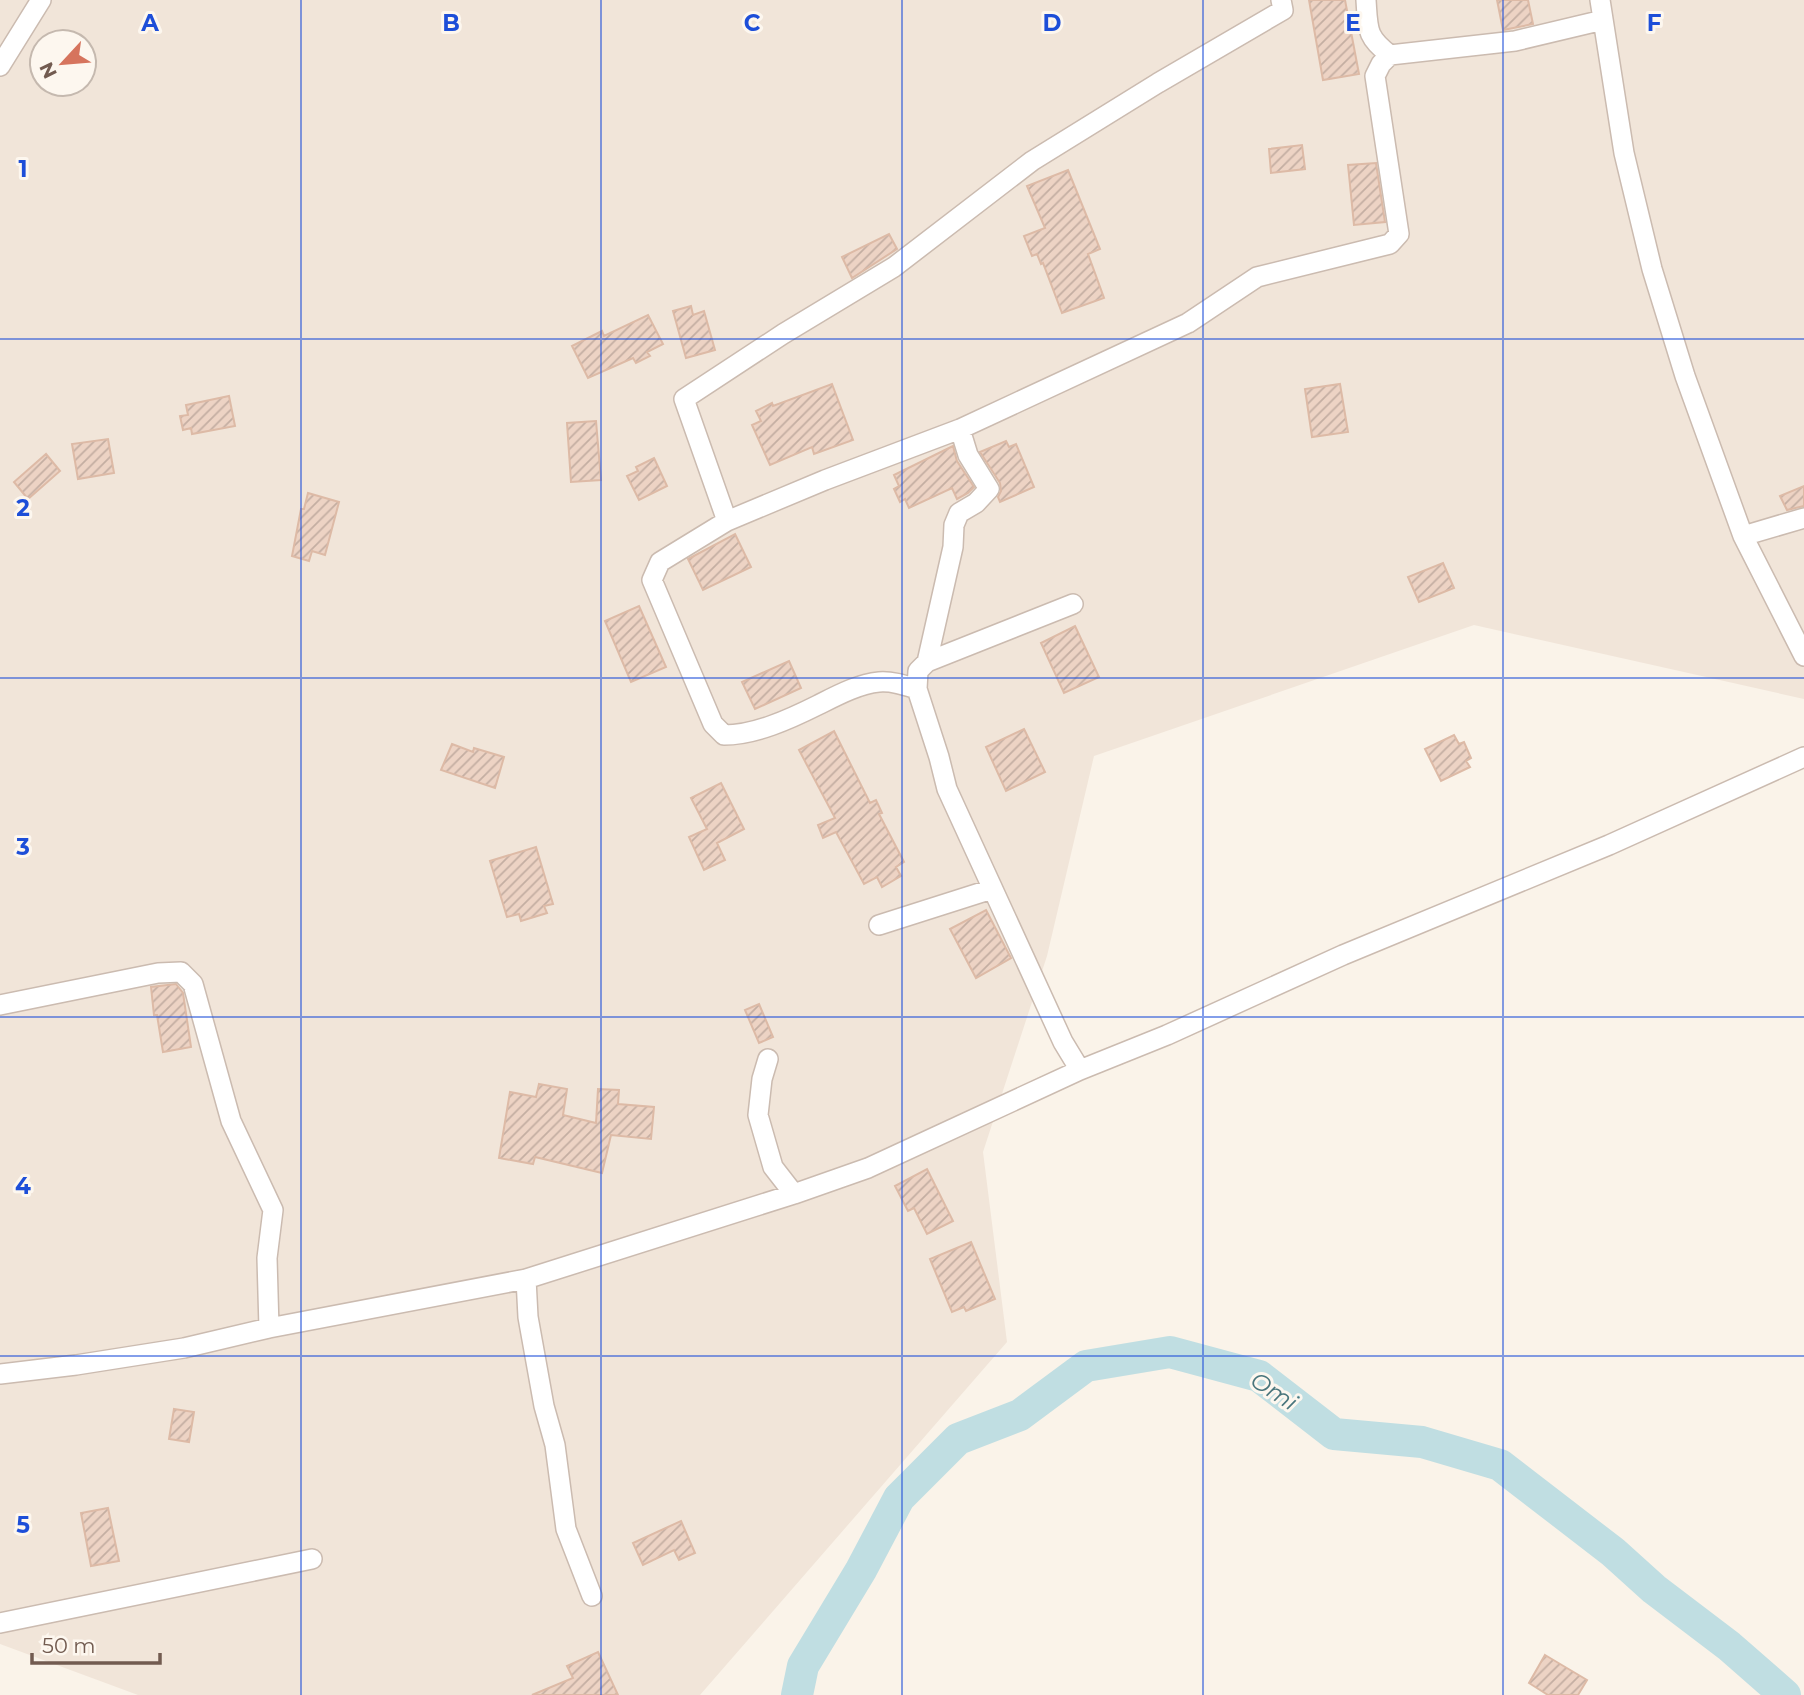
<svg xmlns="http://www.w3.org/2000/svg" width="1804" height="1695" font-family="Montserrat,sans-serif">
  <defs>
    <pattern id="building-hatch" width="6" height="6" patternUnits="userSpaceOnUse" patternTransform="scale(1.75)"><rect width="6" height="6" fill="#edd3c4"/><path d="M-1 1l2-2M0 6l6-6M5 7l2-2" fill="none" stroke="#c4aea2"/></pattern>
  </defs>
  <rect width="100%" height="100%" fill="#faf3e9"/>
  <path fill="#f1e5d9" fill-rule="evenodd" d="M 0,0 L 1804,0 L 1804,699 L 1474,625 L 1094,756 L 1047,956 L 983,1152 L 1007,1342 L 700,1695 L 138,1695 L 0,1644 ZM 42,42 L 84,42 L 84,84 L 42,84 Z"/>
  <g fill="none" stroke-linecap="round" stroke-linejoin="round">
    <path stroke="#c0dee2" stroke-width="32" d="M 797,1695 L 803,1666 L 861,1570 L 899,1498 L 958,1439 L 1020,1415 L 1086,1366 L 1170,1352 L 1259,1376 L 1334,1434 L 1422,1442 L 1500,1465 L 1613,1552 L 1654,1589 L 1729,1646 L 1785,1695"/>
  </g>
  <path fill="url(#building-hatch)" stroke="#ddbaa6" stroke-width="2" d="M 1309,0 L 1345,0 L 1359,74 L 1323,80 Z
    M 1497,0 L 1528,0 L 1533,24 L 1503,30 Z
    M 1302,145 L 1305,169 L 1271,173 L 1269,149 Z
    M 1376,163 L 1385,222 L 1354,225 L 1348,165 Z
    M 1068,170 L 1100,249 L 1088,254 L 1104,298 L 1062,313 L 1043,263 L 1041,264 L 1037,254 L 1032,256 L 1024,236 L 1045,228 L 1027,186 Z
    M 889,234 L 897,249 L 852,278 L 842,257 Z
    M 691,306 L 693,315 L 704,311 L 715,350 L 686,358 L 673,311 Z
    M 648,315 L 663,344 L 647,352 L 650,356 L 636,363 L 633,358 L 588,378 L 572,346 L 602,331 L 604,336 Z
    M 832,384 L 853,440 L 814,454 L 812,447 L 770,465 L 752,425 L 761,421 L 756,411 L 772,403 L 773,406 Z
    M 1340,384 L 1348,432 L 1312,437 L 1305,389 Z
    M 229,396 L 235,426 L 192,434 L 191,428 L 183,430 L 180,416 L 188,415 L 186,405 Z
    M 596,421 L 601,480 L 571,482 L 567,423 Z
    M 108,439 L 114,473 L 78,479 L 72,444 Z
    M 1006,441 L 1009,447 L 1016,444 L 1034,487 L 1000,502 L 998,497 L 1001,491 L 1000,483 L 980,452 Z
    M 953,446 L 957,461 L 974,487 L 968,493 L 957,499 L 952,488 L 909,508 L 905,499 L 900,502 L 894,489 L 899,486 L 894,475 Z
    M 46,454 L 60,471 L 28,499 L 14,482 Z
    M 654,458 L 667,486 L 639,500 L 627,476 L 638,471 L 636,467 Z
    M 1804,486 L 1804,506 L 1787,510 L 1780,496 Z
    M 308,493 L 339,502 L 325,555 L 312,551 L 309,561 L 292,556 L 301,509 L 304,509 Z
    M 735,534 L 751,567 L 703,590 L 688,559 Z
    M 1443,563 L 1454,588 L 1419,602 L 1408,577 Z
    M 639,606 L 666,667 L 631,682 L 605,621 Z
    M 1075,626 L 1099,677 L 1064,693 L 1041,643 Z
    M 789,661 L 801,688 L 755,709 L 742,682 Z
    M 1024,729 L 1045,772 L 1006,791 L 986,747 Z
    M 834,731 L 870,803 L 876,800 L 882,813 L 879,814 L 904,862 L 896,867 L 901,876 L 882,887 L 877,877 L 864,884 L 836,832 L 823,838 L 818,825 L 835,818 L 799,750 Z
    M 1454,735 L 1459,744 L 1464,742 L 1471,758 L 1466,761 L 1470,767 L 1441,781 L 1425,749 Z
    M 452,744 L 473,752 L 474,748 L 504,757 L 495,788 L 441,770 Z
    M 721,783 L 744,829 L 717,843 L 725,860 L 704,870 L 689,837 L 707,829 L 691,798 Z
    M 536,847 L 553,904 L 544,906 L 547,913 L 521,921 L 519,914 L 507,917 L 490,861 Z
    M 986,910 L 1011,958 L 976,978 L 950,929 Z
    M 176,984 L 183,993 L 191,1047 L 163,1052 L 157,1015 L 154,1015 L 151,987 Z
    M 759,1004 L 773,1037 L 759,1043 L 745,1010 Z
    M 539,1084 L 567,1089 L 563,1115 L 596,1123 L 598,1089 L 619,1090 L 618,1104 L 654,1107 L 651,1139 L 611,1135 L 602,1173 L 535,1157 L 533,1164 L 499,1158 L 510,1092 L 536,1097 Z
    M 927,1169 L 953,1221 L 927,1234 L 914,1208 L 908,1211 L 895,1186 Z
    M 971,1242 L 995,1299 L 966,1311 L 964,1307 L 952,1312 L 930,1259 Z
    M 174,1409 L 194,1412 L 189,1442 L 169,1439 Z
    M 108,1508 L 119,1561 L 91,1566 L 81,1513 Z
    M 681,1521 L 695,1553 L 679,1560 L 674,1550 L 643,1565 L 633,1543 Z
    M 598,1652 L 618,1695 L 532,1695 L 573,1678 L 567,1666 Z
    M 1545,1655 L 1587,1680 L 1578,1695 L 1548,1695 L 1529,1683 Z"/>
  <g fill="none" stroke-linecap="round" stroke-linejoin="round">
    <g stroke="#cbbbb0" stroke-width="22">
      <path id="minor" d="M 1366,0 C 1368,29 1366,37 1390,55
        M 1600,0 L 1624,153 L 1652,269 L 1685,376 L 1743,536 L 1804,656
        M 0,66 L 41,0
        M 727,521 L 684,399 L 783,334 L 894,267 L 1032,161 L 1158,83 L 1283,10 L 1281,0
        M 1743,536 L 1804,518
        M 1073,604 L 927,662 L 918,671 L 917,689 L 939,757 L 947,789 L 1063,1042 L 1080,1070
        M 927,662 L 953,547 L 954,525 L 959,513 L 976,503 L 989,489 L 968,455 L 960,429
        M 917,689 C 904,685 892,681 879,682 C 858,684 836,696 818,705 C 790,719 755,735 724,735 L 713,724 L 652,580 L 660,562 L 727,521 L 825,480 L 960,429 L 1188,323 L 1257,277 L 1390,244 L 1399,234 L 1375,76 L 1381,64 L 1390,55 L 1515,41 L 1603,20
        M 879,925 L 992,889
        M 0,1005 L 158,973 L 181,972 L 193,984 L 231,1121 L 273,1210 L 267,1258 L 269,1328
        M 768,1059 L 762,1079 L 758,1115 L 773,1167 L 794,1194
        M 526,1279 L 528,1317 L 544,1406 L 555,1445 L 566,1529 L 592,1596
        M 0,1374 L 76,1365 L 184,1348 L 269,1328 L 526,1279 L 794,1194 L 868,1168 L 1080,1070 L 1167,1035 L 1343,955 L 1609,845 L 1804,757
        M 0,1623 L 312,1559"/>
    </g>
    <use href="#minor" stroke="#fff" stroke-width="19"/>
  </g>
  <path fill="none" stroke="#1d4ed8" stroke-width="2" stroke-opacity="0.55" d="M 301,0 L 301,1695M 601,0 L 601,1695M 902,0 L 902,1695M 1203,0 L 1203,1695M 1503,0 L 1503,1695M 0,339 L 1804,339M 0,678 L 1804,678M 0,1017 L 1804,1017M 0,1356 L 1804,1356"/>
  <g text-anchor="middle" stroke-width="6" stroke-linejoin="round" paint-order="stroke">
    <g font-size="23" font-style="italic" fill="#48757c" stroke="#fdf7ef">
      <text transform="translate(1274 1391) rotate(33)" y="8">Omi</text>
    </g>
  </g>
  <g font-size="23" text-anchor="middle" font-weight="bold" fill="#1d4ed8" stroke="#fdf7ef" stroke-width="6" stroke-linejoin="round" paint-order="stroke">
    <text x="150" y="31">A</text>
    <text x="451" y="31">B</text>
    <text x="752" y="31">C</text>
    <text x="1052" y="31">D</text>
    <text x="1353" y="31">E</text>
    <text x="1654" y="31">F</text>
    <text x="23" y="177">1</text>
    <text x="23" y="516">2</text>
    <text x="23" y="855">3</text>
    <text x="23" y="1194">4</text>
    <text x="23" y="1533">5</text>
  </g>
  <g transform="translate(63 63) rotate(244)"><circle r="33" fill="#fdf7ef" stroke="#c5b9af" stroke-width="2"/>
  <path d="M0-5L12 26L0 18L-12 26Z" fill="#d6745d"/>
  <text y="-10" font-size="19" font-weight="bold" text-anchor="middle" fill="#725b50">N</text>
  </g>
  <path d="M32 1653v10h128v-10" fill="none" stroke="#725b50" stroke-width="3.5"/>
  <text x="42" y="1653" font-size="21" fill="#725b50" stroke="#fdf7ef" stroke-width="5" paint-order="stroke">50 m</text>
</svg>
